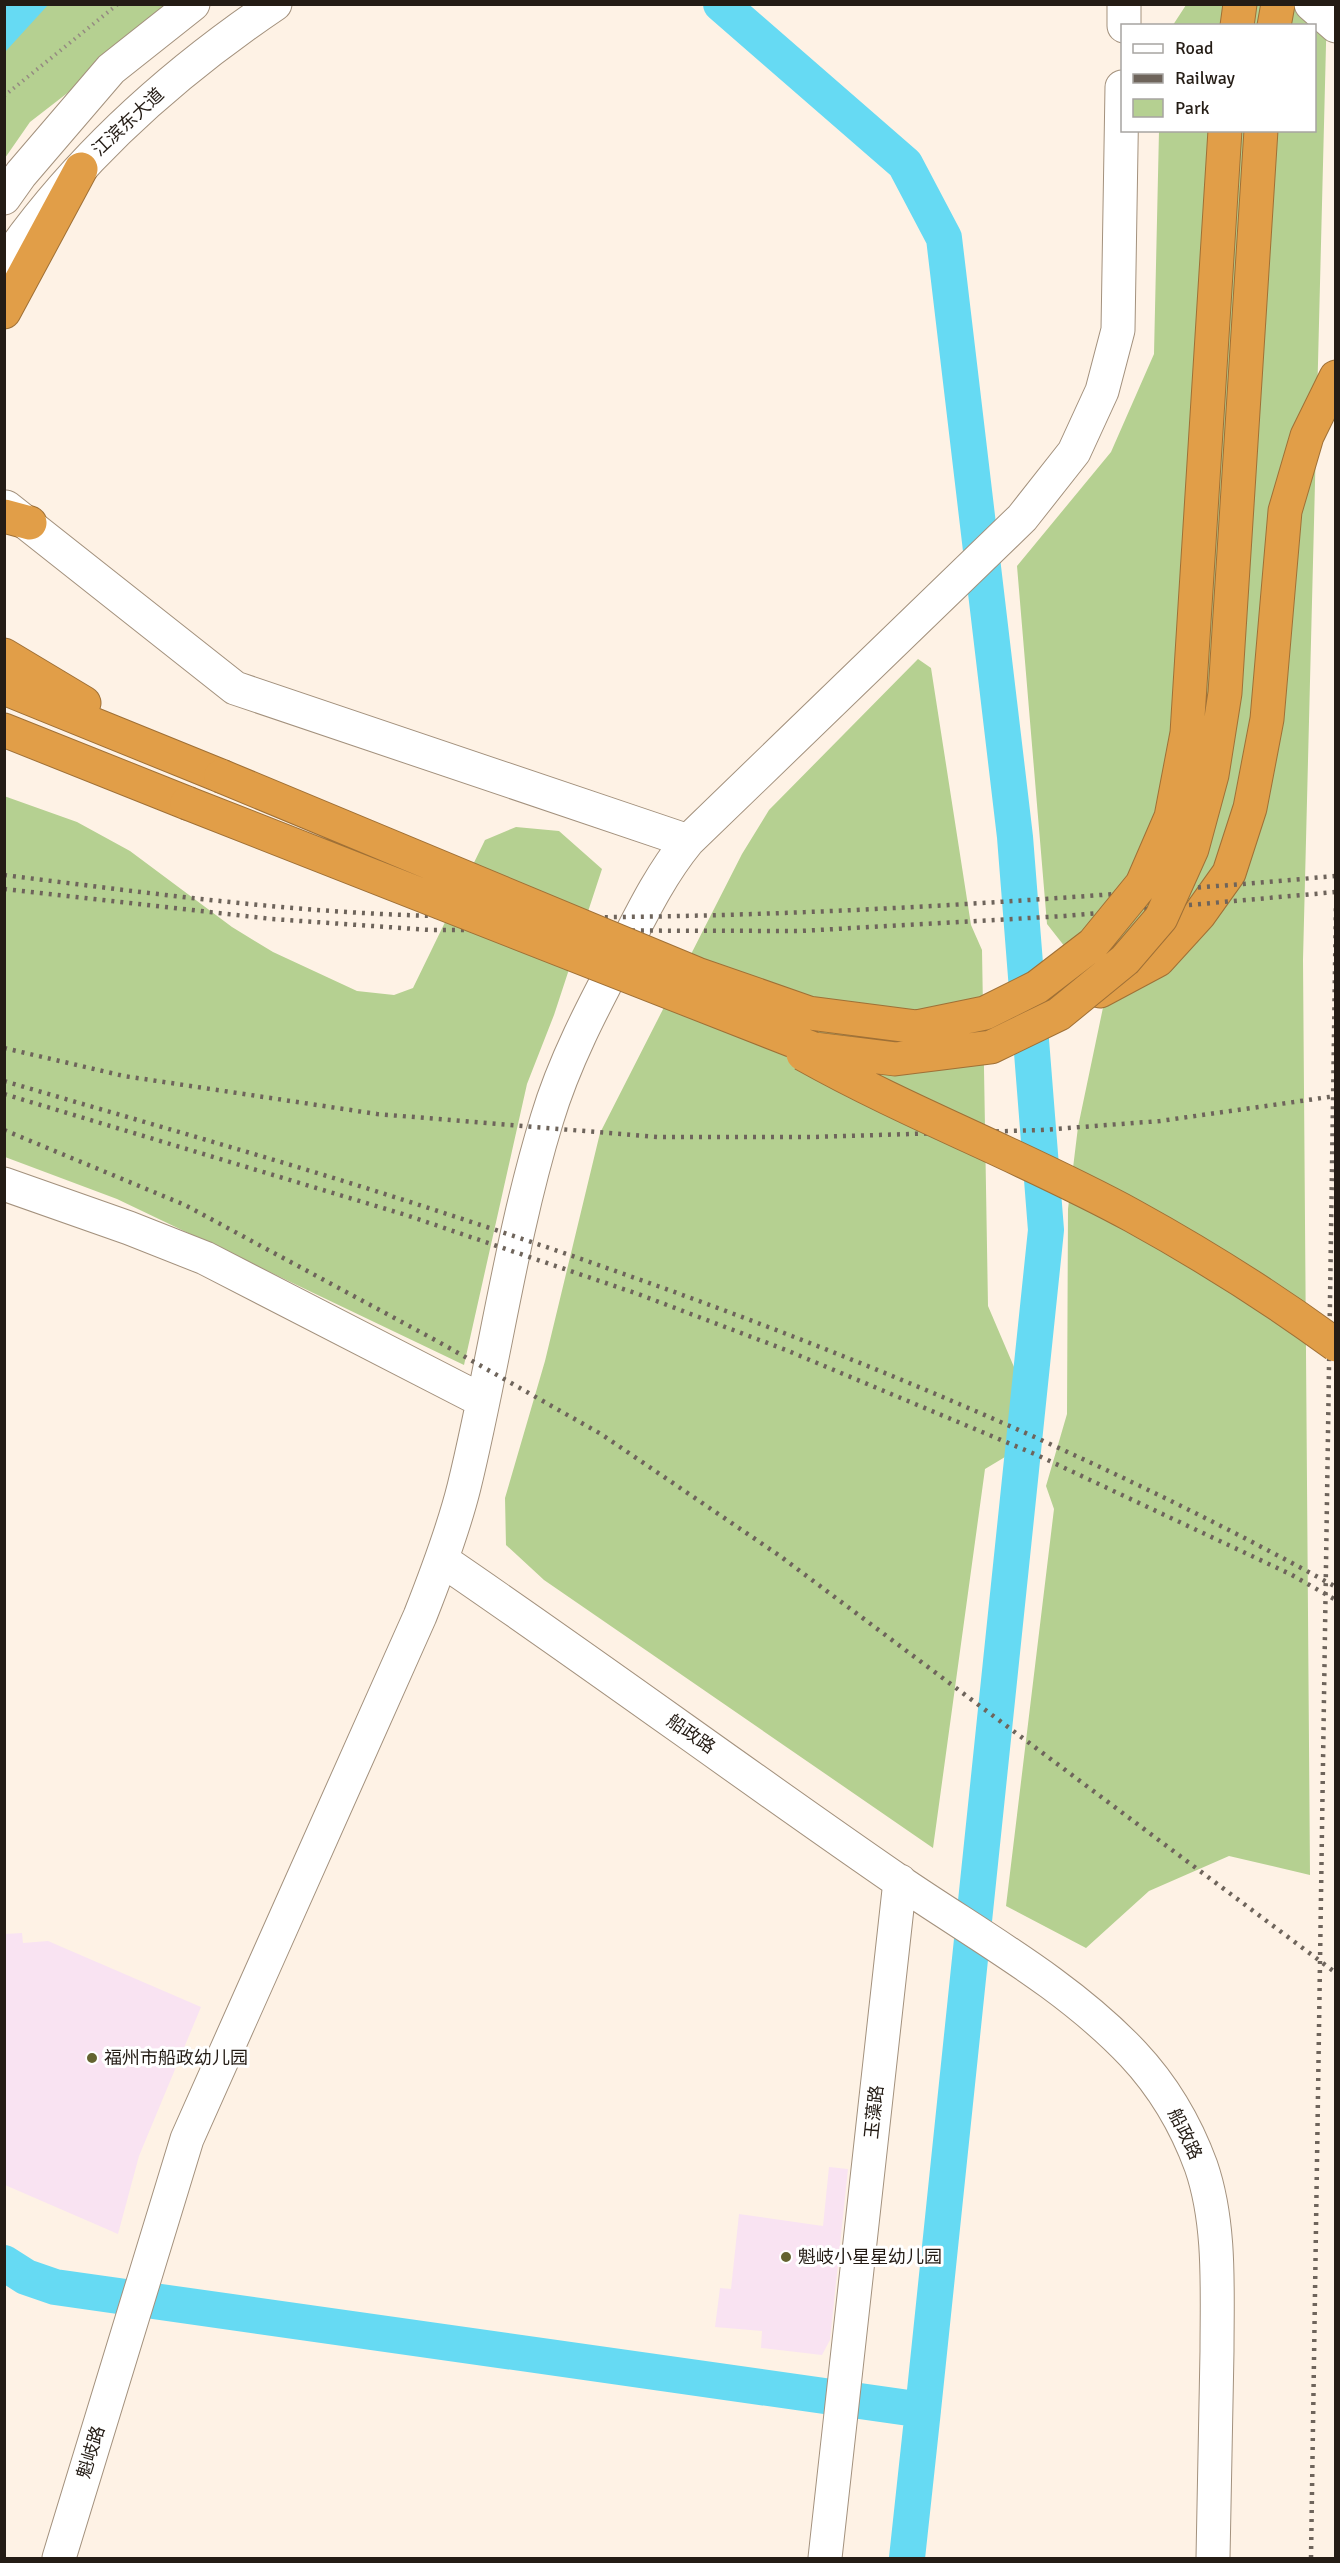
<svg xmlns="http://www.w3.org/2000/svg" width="1340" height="2563" font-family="Signika,'Noto Sans SC',sans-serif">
  <rect width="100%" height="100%" fill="#fef2e5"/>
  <path fill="#f9e3f2" d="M 22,1933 L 23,1943 L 48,1941 L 201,2007 L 139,2156 L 118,2234 L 5,2185 L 5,1934 Z
    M 829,2167 L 848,2169 L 830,2340 L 822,2355 L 761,2348 L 762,2331 L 715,2327 L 720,2288 L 731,2289 L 739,2214 L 823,2226 Z"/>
  <path fill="#b5d091" d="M 4,5 L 181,5 L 30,122 L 5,158 Z
    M 1186,5 L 1327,5 L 1303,960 L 1310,1875 L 1229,1856 L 1149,1891 L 1086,1948 L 1006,1906 L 1054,1509 L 1046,1486 L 1067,1414 L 1068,1209 L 1078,1127 L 1105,998 L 1047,924 L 1017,566 L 1111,452 L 1154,354 L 1159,131 L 1314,130 L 1314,26 L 1173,25 Z
    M 918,659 L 931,668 L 971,925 L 982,950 L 988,1306 L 1017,1374 L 1005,1457 L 985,1469 L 933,1848 L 544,1580 L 506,1545 L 505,1498 L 545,1361 L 600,1133 L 742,854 L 769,810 Z
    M 4,796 L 77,822 L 130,851 L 232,927 L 273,952 L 357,991 L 394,995 L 413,988 L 485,840 L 516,827 L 559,831 L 602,869 L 554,1015 L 527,1084 L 464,1365 L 117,1199 L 5,1157 Z"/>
  <path fill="#66daf3" d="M 5,4 L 48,5 L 5,52 L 4,5 Z"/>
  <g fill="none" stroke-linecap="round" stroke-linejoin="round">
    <path stroke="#66daf3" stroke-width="36" d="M 721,4 L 905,164 L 944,238 L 1015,837 L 1046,1230 L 923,2410
      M 4,2263 L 26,2277 L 55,2287 L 923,2410 L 907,2558"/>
    <g stroke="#a3917d" stroke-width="35">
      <path id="secondary" d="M 1311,4 L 1336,26
        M 1124,26 L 1124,4
        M 4,198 L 21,174 L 111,69 L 193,4
        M 4,264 C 76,159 170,75 275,4
        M 6,507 L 235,688 L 688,841
        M 4,1184 L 129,1228 L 205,1258 L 483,1401
        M 442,1560 C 596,1665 746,1776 900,1882 C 979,1936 1067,1984 1133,2054 C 1163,2086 1186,2125 1201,2166 C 1221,2224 1217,2291 1217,2351 C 1216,2420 1214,2489 1213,2558
        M 59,2558 L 187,2139 L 420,1616 C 437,1573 453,1531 464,1487 C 494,1365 510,1240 547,1119 C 564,1062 593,1007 621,954 C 641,915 660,875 688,841 L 1022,518 L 1074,452 L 1102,391 L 1118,330 L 1122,87
        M 825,2558 L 900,1881"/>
    </g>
    <g stroke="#9f7036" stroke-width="35">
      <path id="highway" d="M 1237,26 L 1240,4
        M 1274,26 L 1278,4
        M 4,312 L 81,169
        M 4,516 L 30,523
        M 4,655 L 84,703
        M 4,688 L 221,776
        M 4,730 L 187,803
        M 1100,991 L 1158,960 L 1199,915 L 1229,873 L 1250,808 L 1267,719 L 1285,511 L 1307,436 L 1336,377"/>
    </g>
    <path stroke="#958b81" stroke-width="4" stroke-dasharray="1.5 4.5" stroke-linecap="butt" d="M 4,96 L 118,4"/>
    <use href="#secondary" stroke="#fff" stroke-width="33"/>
    <use href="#highway" stroke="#e19e48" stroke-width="33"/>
    <path stroke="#6e645b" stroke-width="4.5" stroke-dasharray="3 6" stroke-linecap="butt" d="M 4,875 C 148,893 294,913 438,916 C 738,923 1037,902 1336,876
      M 4,889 L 272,919 L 430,930 L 800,931 L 1065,916 L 1336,892
      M 4,1048 L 124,1076 L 377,1114 L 657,1137 L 812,1137 L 1042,1130 L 1160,1121 L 1336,1096
      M 4,1081 C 140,1121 276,1159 410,1202 C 728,1304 1043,1425 1336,1587
      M 4,1094 L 406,1215 L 638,1294 L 786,1350 L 1037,1455 L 1290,1574 L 1336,1600
      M 4,1130 L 185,1205 L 437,1341 L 601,1434 L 780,1556 L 1336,1973
      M 1311,2558 L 1336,903"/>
    <g stroke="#9f7036" stroke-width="35" stroke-linecap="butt">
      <path id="highway-bridge" d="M 221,776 L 697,974 L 809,1013 L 917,1027 L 985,1013 L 1037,987 L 1093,944 L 1142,884 L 1171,817 L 1187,733 L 1225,130
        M 187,803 L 814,1049 L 895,1059 L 991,1047 L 1059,1014 L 1125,960 L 1161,918 L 1192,849 L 1212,775 L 1225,693 L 1261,130
        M 803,1054 C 910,1114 1025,1157 1133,1216 C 1202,1254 1272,1298 1336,1345"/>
    </g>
    <use href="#highway-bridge" stroke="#e19e48" stroke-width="33"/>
  </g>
  <g fill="#646330" stroke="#fff" stroke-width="2">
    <circle cx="92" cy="2058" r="6"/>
    <circle cx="786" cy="2257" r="6"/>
  </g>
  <g text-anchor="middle" stroke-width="6" stroke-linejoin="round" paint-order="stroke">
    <g font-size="18" fill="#241c15" stroke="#fff">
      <text transform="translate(128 122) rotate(-43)" y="6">江滨东大道</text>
      <text transform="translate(691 1734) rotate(35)" y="6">船政路</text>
      <text transform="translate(874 2112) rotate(-84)" y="6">玉藻路</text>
      <text transform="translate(1185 2134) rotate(64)" y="6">船政路</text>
      <text transform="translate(91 2452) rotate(-73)" y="6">魁岐路</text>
    </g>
    <g font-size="18" fill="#241c15" stroke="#fff" text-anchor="start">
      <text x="104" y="2064">福州市船政幼儿园</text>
      <text x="798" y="2263">魁岐小星星幼儿园</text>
    </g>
  </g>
  <rect width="1340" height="2563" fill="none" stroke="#241c15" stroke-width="12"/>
  <rect x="1121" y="24" width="195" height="108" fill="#ffffff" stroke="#a7a4a1" stroke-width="1.5"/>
  <rect x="1133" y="44" width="30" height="9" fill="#ffffff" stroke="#a7a4a1" stroke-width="1.5"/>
  <text x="1175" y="54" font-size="18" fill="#241c15">Road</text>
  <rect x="1133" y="74" width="30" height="9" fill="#6e645b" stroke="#a7a4a1" stroke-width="1.5"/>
  <text x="1175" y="84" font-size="18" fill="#241c15">Railway</text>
  <rect x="1133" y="99" width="30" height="18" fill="#b5d091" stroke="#a7a4a1" stroke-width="1.5"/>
  <text x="1175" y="114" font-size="18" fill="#241c15">Park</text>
</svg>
